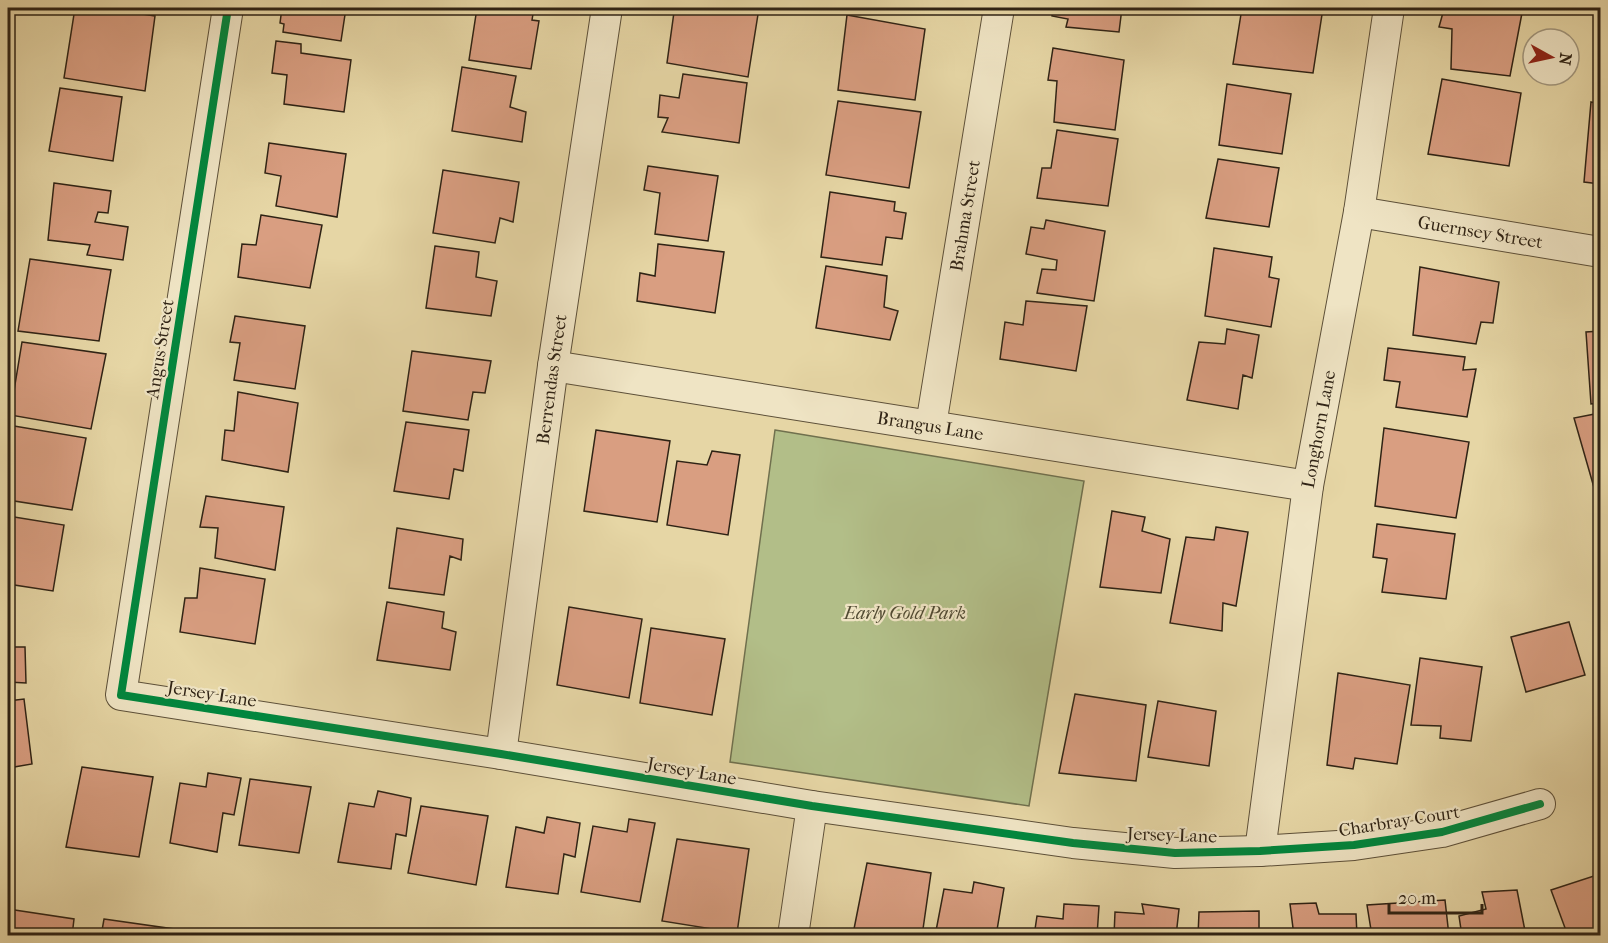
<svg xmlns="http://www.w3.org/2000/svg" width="1608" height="943" font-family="'IM FELL French Canon',serif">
  <rect width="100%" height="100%" fill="#e6d6a5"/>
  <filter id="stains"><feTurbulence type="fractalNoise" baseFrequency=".00333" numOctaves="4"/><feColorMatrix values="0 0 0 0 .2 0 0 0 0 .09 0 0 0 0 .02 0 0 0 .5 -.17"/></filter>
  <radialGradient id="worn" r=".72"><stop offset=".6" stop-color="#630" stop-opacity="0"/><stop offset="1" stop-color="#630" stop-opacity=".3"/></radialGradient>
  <path fill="#b2be88" stroke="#70704e" stroke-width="1.5" d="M 775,430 L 1084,481 L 1029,806 L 730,762 Z"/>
  <path fill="#d99e81" stroke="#2f2315" stroke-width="1.5" d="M 75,8 L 105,8 L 155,16 L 145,91 L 64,78 Z
    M 282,8 L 346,8 L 341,41 L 283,32 L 284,24 L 280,23 Z
    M 477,8 L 534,8 L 532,20 L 539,21 L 531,69 L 469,60 Z
    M 668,8 L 759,8 L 748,77 L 667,63 L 674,12 L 668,11 Z
    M 1053,8 L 1122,8 L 1119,32 L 1066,27 L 1068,19 L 1052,16 Z
    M 1242,8 L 1323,8 L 1313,73 L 1233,64 Z
    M 1447,8 L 1492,8 L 1522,13 L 1510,76 L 1451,69 L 1452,29 L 1439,27 L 1444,9 Z
    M 847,15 L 925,29 L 915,100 L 838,90 Z
    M 276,41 L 301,44 L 301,53 L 351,60 L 344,112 L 284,104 L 287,75 L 272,73 Z
    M 1053,48 L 1124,60 L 1115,130 L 1054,122 L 1057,81 L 1048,80 Z
    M 462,67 L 516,76 L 510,107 L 526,112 L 522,142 L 452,131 Z
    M 683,74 L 747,83 L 739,143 L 662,132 L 668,118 L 658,117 L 660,95 L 679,98 Z
    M 1442,79 L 1521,93 L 1509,166 L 1428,154 Z
    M 1227,84 L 1291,94 L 1282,154 L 1219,145 Z
    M 60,88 L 122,97 L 113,161 L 49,151 Z
    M 838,101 L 921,112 L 909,188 L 826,175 Z
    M 1591,102 L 1600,104 L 1600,184 L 1584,182 Z
    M 1057,130 L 1118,139 L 1108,206 L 1037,198 L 1042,168 L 1051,168 Z
    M 269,143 L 346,154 L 337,217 L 276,206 L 281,176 L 265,173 Z
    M 1218,159 L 1279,168 L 1269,227 L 1206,218 Z
    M 648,166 L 718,176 L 708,241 L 655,234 L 660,193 L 644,190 Z
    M 443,170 L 519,182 L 513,222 L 500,218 L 495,243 L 433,233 Z
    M 54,183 L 111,191 L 108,213 L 98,212 L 95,222 L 128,227 L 123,260 L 87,255 L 90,245 L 48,240 Z
    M 830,192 L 895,202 L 894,211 L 906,213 L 902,239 L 886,237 L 882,265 L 821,257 Z
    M 261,215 L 322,225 L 310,288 L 238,277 L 242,244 L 256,245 Z
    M 1046,220 L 1105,231 L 1094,301 L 1037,293 L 1042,269 L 1056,270 L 1057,260 L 1026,254 L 1031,227 L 1044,229 Z
    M 658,244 L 724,252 L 715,313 L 637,301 L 640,273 L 655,276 Z
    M 435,246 L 479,252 L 476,277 L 497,281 L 491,316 L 426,308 Z
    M 1214,248 L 1272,257 L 1269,277 L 1279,279 L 1271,327 L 1205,316 Z
    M 30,259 L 111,270 L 99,341 L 18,331 Z
    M 826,266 L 887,276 L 884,307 L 898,311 L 890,340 L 816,328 Z
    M 1420,267 L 1499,282 L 1493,323 L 1481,322 L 1476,344 L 1413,335 Z
    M 1026,301 L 1087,306 L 1076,371 L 1000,359 L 1005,322 L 1023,325 Z
    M 235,316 L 305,326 L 295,389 L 234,380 L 240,343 L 230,342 Z
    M 1227,329 L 1259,335 L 1252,378 L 1243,375 L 1238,409 L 1187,400 L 1199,342 L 1225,344 Z
    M 1600,331 L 1600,403 L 1591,404 L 1586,332 Z
    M 22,342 L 106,354 L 91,429 L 10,415 Z
    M 1388,348 L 1465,357 L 1463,370 L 1476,369 L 1467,417 L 1396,407 L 1400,382 L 1384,380 Z
    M 412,351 L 491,361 L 485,393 L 473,392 L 468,420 L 403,411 Z
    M 238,392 L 298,403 L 288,472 L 222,460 L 225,430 L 234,431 Z
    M 1600,413 L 1600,505 L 1599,505 L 1574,418 Z
    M 406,422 L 469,430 L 463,471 L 454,469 L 449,499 L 394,491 Z
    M 8,425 L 86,438 L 72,510 L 8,500 Z
    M 1384,428 L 1469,442 L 1456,518 L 1375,506 Z
    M 596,430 L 670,441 L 657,522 L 584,511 Z
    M 712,451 L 740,455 L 728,535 L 667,525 L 677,461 L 707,465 Z
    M 206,496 L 284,507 L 275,570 L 215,558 L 218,528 L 200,527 Z
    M 1112,511 L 1145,517 L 1142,531 L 1170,539 L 1161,593 L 1100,587 Z
    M 8,516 L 64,525 L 53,591 L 8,584 Z
    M 1377,524 L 1455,534 L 1446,599 L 1382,592 L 1387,559 L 1373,557 Z
    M 1216,527 L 1248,532 L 1236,606 L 1223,603 L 1222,631 L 1170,623 L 1186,537 L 1214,540 Z
    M 397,528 L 463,539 L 461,560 L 450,556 L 444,595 L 389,588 Z
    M 200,568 L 265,579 L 255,644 L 180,632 L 185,598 L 197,598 Z
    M 387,602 L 444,612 L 442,628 L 456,632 L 450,670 L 377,660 Z
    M 569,607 L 642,619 L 629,698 L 557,685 Z
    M 1569,622 L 1585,675 L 1526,692 L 1511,637 Z
    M 651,628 L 725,639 L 712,715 L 640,703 Z
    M 8,647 L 25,647 L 26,683 L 8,682 Z
    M 1420,658 L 1482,667 L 1471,741 L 1440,738 L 1441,726 L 1411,725 Z
    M 1338,673 L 1410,685 L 1397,764 L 1355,758 L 1353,769 L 1327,765 Z
    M 1075,694 L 1146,705 L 1136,781 L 1059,773 Z
    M 24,699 L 32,764 L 8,768 L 8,701 Z
    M 1158,701 L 1216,711 L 1209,766 L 1148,757 Z
    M 82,767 L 153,777 L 139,857 L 66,847 Z
    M 208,773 L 241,778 L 234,815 L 223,813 L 217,852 L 170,843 L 180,783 L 206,787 Z
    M 250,779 L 311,787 L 299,853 L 239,845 Z
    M 378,791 L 411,798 L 406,836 L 396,834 L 391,869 L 338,862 L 349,803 L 374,807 Z
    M 421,806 L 488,816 L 476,885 L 408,873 Z
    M 547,817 L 580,823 L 575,857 L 564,854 L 558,894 L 506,887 L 516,827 L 544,833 Z
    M 629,819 L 655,823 L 640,902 L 581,892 L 593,826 L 627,832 Z
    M 677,839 L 749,849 L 737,933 L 662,921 Z
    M 867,863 L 931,873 L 922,936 L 895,936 L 854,929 Z
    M 1600,874 L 1600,936 L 1568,936 L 1551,890 Z
    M 974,882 L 1004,888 L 996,936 L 935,936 L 944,889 L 972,893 Z
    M 1517,890 L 1526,936 L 1462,936 L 1459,916 L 1486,909 L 1482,892 Z
    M 1445,900 L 1449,936 L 1372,936 L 1367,905 Z
    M 1316,903 L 1319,914 L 1356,914 L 1357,936 L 1294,936 L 1290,904 Z
    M 1064,904 L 1099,906 L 1097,936 L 1034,936 L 1037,916 L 1063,919 Z
    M 1142,904 L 1179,909 L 1176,936 L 1114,936 L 1115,912 L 1144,914 Z
    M 8,909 L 74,919 L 72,936 L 8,936 Z
    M 1259,911 L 1259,936 L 1198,936 L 1199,912 Z
    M 104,919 L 174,929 L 173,936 L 101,936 Z"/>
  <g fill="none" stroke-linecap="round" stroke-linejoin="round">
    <g stroke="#5d5039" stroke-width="32">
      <g id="street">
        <path d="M 228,8 L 121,695 L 501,754 L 812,806 L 1073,843 L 1175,853 L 1260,851 L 1354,845 L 1442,832 L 1540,804"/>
        <path id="s1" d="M 1359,212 L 1600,252"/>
        <path id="s2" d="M 553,366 L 1308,486"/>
        <path id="s3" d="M 931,425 L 999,8"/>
        <path id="s4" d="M 501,754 L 553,366 L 607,8"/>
        <path id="s5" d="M 1260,851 L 1308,486 L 1359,212 L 1389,8"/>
        <path d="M 793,936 L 812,806"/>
      </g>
    </g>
    <use href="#street" stroke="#efe4c4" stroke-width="30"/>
    <g stroke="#efe4c4" stroke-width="11">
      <path id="cycleway" d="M 228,8 L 121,695 L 501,754 L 812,806 L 1073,843 L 1175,853 L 1260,851 L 1354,845 L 1442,832 L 1540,804"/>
    </g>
    <use href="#cycleway" stroke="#00873e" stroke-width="8"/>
  </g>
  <g text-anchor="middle" stroke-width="4.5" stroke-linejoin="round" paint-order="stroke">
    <g font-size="18" fill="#2f2315" stroke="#efe4c4">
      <text dy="6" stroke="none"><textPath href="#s3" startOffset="212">Brahma Street</textPath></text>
      <text dy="6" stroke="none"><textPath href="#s1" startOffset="123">Guernsey Street</textPath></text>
      <text transform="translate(160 349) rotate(-81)" y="6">Angus Street</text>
      <text dy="6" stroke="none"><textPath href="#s4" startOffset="378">Berrendas Street</textPath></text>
      <text dy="6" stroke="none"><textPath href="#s2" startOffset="382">Brangus Lane</textPath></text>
      <text dy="6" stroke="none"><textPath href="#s5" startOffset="426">Longhorn Lane</textPath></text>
      <text transform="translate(212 694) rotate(9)" y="6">Jersey Lane</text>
      <text transform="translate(692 771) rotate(10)" y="6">Jersey Lane</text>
      <text transform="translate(1399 821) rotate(-9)" y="6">Charbray Court</text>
      <text transform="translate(1172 835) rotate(2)" y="6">Jersey Lane</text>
    </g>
    <g font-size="18" font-style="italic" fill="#504a32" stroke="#efe4c4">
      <text x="905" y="619">Early Gold Park</text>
    </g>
  </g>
  <rect width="1608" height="943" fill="none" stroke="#e6d6a5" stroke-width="30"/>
  <rect x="9" y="9" width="1590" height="925" fill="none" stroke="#2f2315" stroke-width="3"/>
  <rect x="15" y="15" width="1578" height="913" fill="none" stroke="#2f2315" stroke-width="1.5"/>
  <g transform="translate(1551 57) rotate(98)"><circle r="28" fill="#efe4c4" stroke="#a2977e" stroke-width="1.5"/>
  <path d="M0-4.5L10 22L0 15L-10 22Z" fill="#8f2418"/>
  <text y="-9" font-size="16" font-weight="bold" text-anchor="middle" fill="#2f2315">N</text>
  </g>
  <path d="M1389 904v9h93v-9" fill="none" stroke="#2f2315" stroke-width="3"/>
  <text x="1398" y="904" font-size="18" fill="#2f2315" stroke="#efe4c4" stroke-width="4.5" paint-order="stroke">20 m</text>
  <rect width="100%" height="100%" filter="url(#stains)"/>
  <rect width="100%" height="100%" fill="url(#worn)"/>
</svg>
